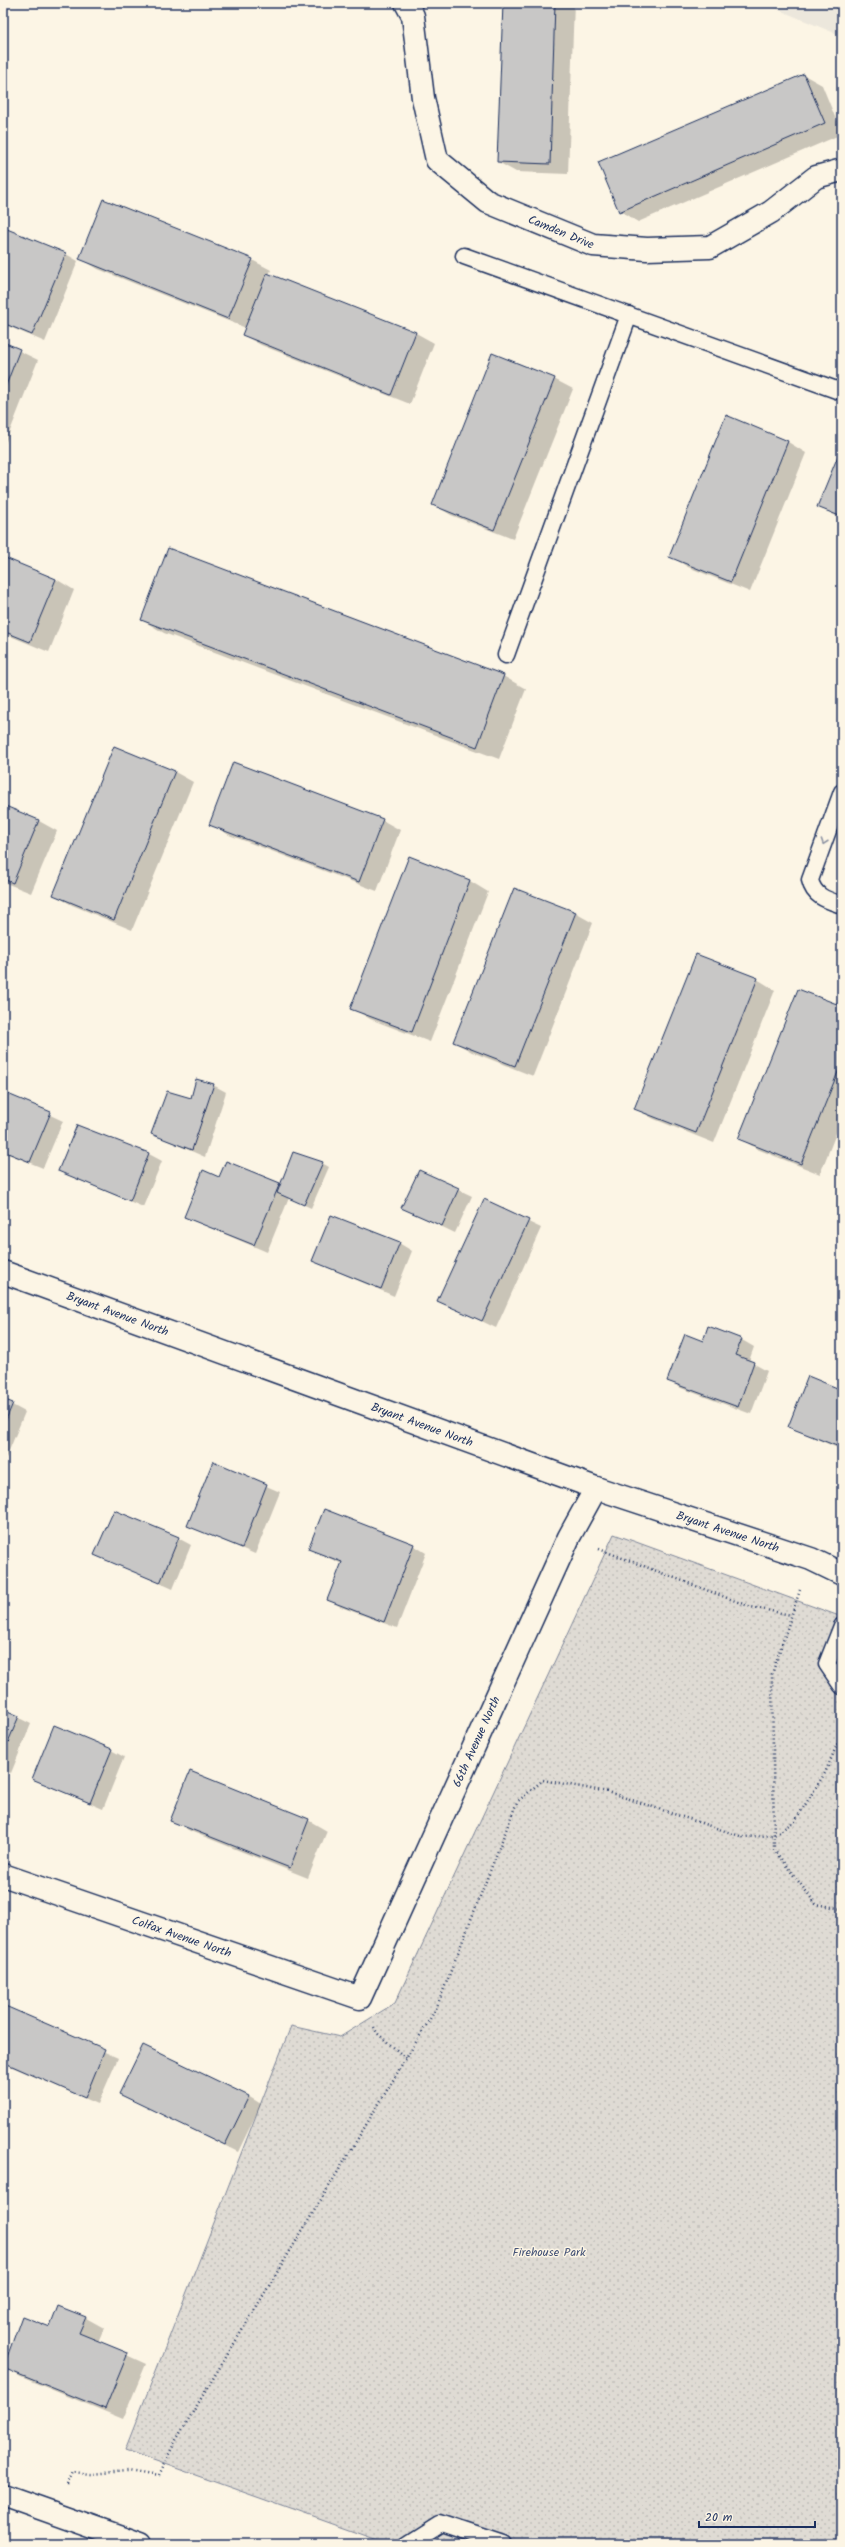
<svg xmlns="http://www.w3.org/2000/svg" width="845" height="2547" font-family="Kalam,sans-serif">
  <defs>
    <pattern id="park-dots" width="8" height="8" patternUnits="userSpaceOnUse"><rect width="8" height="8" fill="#dfdbd4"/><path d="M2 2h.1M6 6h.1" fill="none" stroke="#bfbcb8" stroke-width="1.8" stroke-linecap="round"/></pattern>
  </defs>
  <rect width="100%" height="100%" fill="#fcf5e5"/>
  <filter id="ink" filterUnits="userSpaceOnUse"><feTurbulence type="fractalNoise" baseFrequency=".025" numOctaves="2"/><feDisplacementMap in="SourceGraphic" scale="8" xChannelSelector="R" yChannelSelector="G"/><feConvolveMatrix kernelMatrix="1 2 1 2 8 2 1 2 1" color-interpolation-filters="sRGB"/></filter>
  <g filter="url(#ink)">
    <path fill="#ece7dc" d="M 762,3 L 842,3 L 842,36 Z"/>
    <path fill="url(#park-dots)" stroke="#7d8599" d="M 614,1534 L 842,1617 L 842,2544 L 389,2544 L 125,2450 L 291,2026 L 340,2037 L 395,2003 Z"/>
    <path fill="#0003" d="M 504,3 L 574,3 L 568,174 L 516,172 L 498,162 Z
      M 804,75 L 822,85 L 842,134 L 638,222 L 620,211 Z
      M 3,241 L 66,254 L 78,261 L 45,342 L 3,324 Z
      M 80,258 L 252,260 L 271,270 L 269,275 L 416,333 L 434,343 L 410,404 L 261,345 L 243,335 L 246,328 L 98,269 Z
      M 3,343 L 38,360 L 3,449 Z
      M 554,379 L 573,389 L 513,539 L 451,515 L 433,504 Z
      M 727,417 L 788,442 L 806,453 L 750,592 L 688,567 L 670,556 Z
      M 842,448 L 842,519 L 819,507 Z
      M 3,558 L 56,579 L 74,590 L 49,652 L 3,633 Z
      M 142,620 L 503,676 L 526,689 L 499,759 L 164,633 Z
      M 115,747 L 175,772 L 193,782 L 132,930 L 72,905 L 54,895 Z
      M 3,807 L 39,821 L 57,831 L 31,893 L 3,882 Z
      M 382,820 L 400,830 L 377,891 L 229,835 L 211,824 Z
      M 409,858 L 470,881 L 488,892 L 430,1042 L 370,1019 L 352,1008 Z
      M 575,913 L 593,923 L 533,1076 L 472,1052 L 454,1042 Z
      M 757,979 L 775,990 L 714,1143 L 654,1119 L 636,1109 Z
      M 842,1007 L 842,1118 L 820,1174 L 757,1149 L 739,1138 Z
      M 213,1085 L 226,1092 L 205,1157 L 152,1134 Z
      M 3,1093 L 63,1121 L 43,1168 L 3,1152 Z
      M 77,1126 L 149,1154 L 162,1161 L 143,1207 L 59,1171 Z
      M 322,1163 L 329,1167 L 311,1208 L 289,1198 L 267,1252 L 185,1217 L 220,1179 L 281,1185 Z
      M 419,1171 L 472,1196 L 455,1233 L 403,1208 Z
      M 484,1201 L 541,1228 L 496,1328 L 438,1300 Z
      M 399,1243 L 412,1251 L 394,1296 L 313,1261 Z
      M 742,1340 L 754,1347 L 749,1361 L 767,1371 L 751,1414 L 681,1388 L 669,1381 L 703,1342 Z
      M 842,1391 L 842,1450 L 790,1427 Z
      M 3,1400 L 25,1412 L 6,1458 L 3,1456 Z
      M 214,1463 L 280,1492 L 255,1554 L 188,1526 Z
      M 178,1538 L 191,1545 L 173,1589 L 96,1554 Z
      M 413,1545 L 426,1553 L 397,1628 L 341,1607 L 329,1600 L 342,1564 L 309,1549 Z
      M 3,1710 L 31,1724 L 11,1773 L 3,1770 Z
      M 111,1750 L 124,1757 L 103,1809 L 33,1779 Z
      M 172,1820 L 308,1820 L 327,1831 L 308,1878 L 190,1831 Z
      M 3,2006 L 118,2058 L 98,2104 L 3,2063 Z
      M 121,2094 L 248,2096 L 261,2104 L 238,2152 Z
      M 22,2317 L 50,2328 L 86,2318 L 104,2328 L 98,2342 L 146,2364 L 123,2419 L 21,2377 L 3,2367 Z"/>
    <path fill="#c8c7c6" stroke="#1b2f5e" d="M 503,3 L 555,3 L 550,164 L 497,162 Z
      M 804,74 L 825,123 L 619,212 L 598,162 Z
      M 103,199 L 253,259 L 228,319 L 79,259 Z
      M 7,229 L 66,253 L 32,335 L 3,323 L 3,238 Z
      M 267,273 L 416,332 L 391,395 L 242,335 Z
      M 3,342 L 20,349 L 3,393 Z
      M 492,353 L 555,378 L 494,530 L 432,505 Z
      M 726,415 L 788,441 L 731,582 L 669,557 Z
      M 842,446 L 842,517 L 817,507 Z
      M 168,548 L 504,675 L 477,747 L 141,620 Z
      M 3,557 L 56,579 L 30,642 L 3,631 Z
      M 114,746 L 175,771 L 114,920 L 53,895 Z
      M 233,762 L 383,819 L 359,882 L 209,825 Z
      M 3,805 L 39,820 L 13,883 L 3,879 Z
      M 409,856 L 470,880 L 412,1032 L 350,1009 Z
      M 514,888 L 576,912 L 515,1066 L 453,1042 Z
      M 696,954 L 758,978 L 696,1133 L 634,1109 Z
      M 798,989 L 842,1006 L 842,1062 L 801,1164 L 738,1139 Z
      M 196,1079 L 214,1084 L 192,1150 L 151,1134 L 167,1091 L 191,1098 Z
      M 3,1092 L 51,1112 L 30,1162 L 3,1151 Z
      M 77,1125 L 149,1153 L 130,1201 L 58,1171 Z
      M 293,1152 L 323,1162 L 304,1205 L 277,1193 Z
      M 226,1161 L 280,1183 L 254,1245 L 184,1217 L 203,1170 L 219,1177 Z
      M 419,1170 L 459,1188 L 442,1226 L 401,1208 Z
      M 484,1199 L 529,1220 L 482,1321 L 437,1301 Z
      M 331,1215 L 400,1242 L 381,1289 L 312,1261 Z
      M 708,1326 L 742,1339 L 735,1355 L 754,1362 L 738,1407 L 667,1381 L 685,1334 L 703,1341 Z
      M 808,1376 L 842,1390 L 842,1448 L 788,1427 Z
      M 3,1399 L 13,1403 L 3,1427 Z
      M 213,1461 L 267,1484 L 242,1548 L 187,1526 Z
      M 324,1509 L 414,1544 L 384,1622 L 327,1600 L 342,1562 L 308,1549 Z
      M 114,1510 L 179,1537 L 160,1583 L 94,1555 Z
      M 3,1709 L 19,1716 L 3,1754 Z
      M 54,1725 L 112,1749 L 90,1803 L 32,1779 Z
      M 190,1771 L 309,1819 L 290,1868 L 170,1821 Z
      M 3,2005 L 105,2049 L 85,2098 L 3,2062 Z
      M 143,2045 L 249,2096 L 225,2145 L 119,2094 Z
      M 58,2306 L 86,2317 L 79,2333 L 128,2353 L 105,2409 L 3,2368 L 22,2316 L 50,2327 Z"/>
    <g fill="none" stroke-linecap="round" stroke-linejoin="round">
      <g stroke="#1b2f5e" stroke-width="19">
        <path id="service" d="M 464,256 L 842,392
          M 506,655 L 629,315
          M 842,792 L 810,880 C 814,897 827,900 842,905
          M 842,1626 L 827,1664 L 842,1686
          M 407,2544 L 440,2523 L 503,2544"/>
      </g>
      <g stroke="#1b2f5e" stroke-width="25">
        <g id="minor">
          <path id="s1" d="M 406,3 L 413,16 L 423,98 L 437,160 L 488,202 L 593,245 L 647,249 L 710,247 L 771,212 L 816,177 L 842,170"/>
          <path id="s2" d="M 3,1272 L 596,1488 L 811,1559 L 842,1574"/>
          <path id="s3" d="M 3,1875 L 360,1998 L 569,1537 L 596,1488"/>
        </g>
      </g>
      <g stroke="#1b2f5e" stroke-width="25">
        <path id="tertiary" d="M 3,2495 L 141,2544"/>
      </g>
      <path stroke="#1b2f5e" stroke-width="2.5" stroke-dasharray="1 3" stroke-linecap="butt" d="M 599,1549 L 751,1607 L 791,1615
        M 800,1590 L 772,1674 L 774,1850 L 816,1904 L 842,1909
        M 374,2027 L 377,2033 L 407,2059
        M 67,2485 L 73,2472 L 91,2474 L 128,2471 L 158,2476 L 176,2440 L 436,2009 L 517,1802 L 543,1780 L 608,1792 L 743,1837 L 774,1835 L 795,1821 L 825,1773 L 842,1733"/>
      <use href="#service" stroke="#fcf5e5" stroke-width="16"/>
      <use href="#minor" stroke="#fcf5e5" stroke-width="22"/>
      <use href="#tertiary" stroke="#fcf5e5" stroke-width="22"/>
    </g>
    <defs><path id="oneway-chevron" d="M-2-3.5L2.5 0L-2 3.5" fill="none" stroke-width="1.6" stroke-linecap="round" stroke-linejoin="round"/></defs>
    <use stroke="#8c92a2" href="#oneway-chevron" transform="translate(824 842) rotate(109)"/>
  </g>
  <g text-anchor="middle" stroke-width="3" stroke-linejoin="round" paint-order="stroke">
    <g font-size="12" fill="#1b2f5e" stroke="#fcf5e5">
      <text dy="4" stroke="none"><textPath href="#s1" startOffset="306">Camden Drive</textPath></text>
      <text dy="4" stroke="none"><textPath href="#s2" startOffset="122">Bryant Avenue North</textPath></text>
      <text dy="4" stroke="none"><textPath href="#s2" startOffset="446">Bryant Avenue North</textPath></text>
      <text dy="4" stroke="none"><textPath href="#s2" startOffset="770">Bryant Avenue North</textPath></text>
      <text dy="4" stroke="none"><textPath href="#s3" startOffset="659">66th Avenue North</textPath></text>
      <text dy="4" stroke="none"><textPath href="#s3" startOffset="189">Colfax Avenue North</textPath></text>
    </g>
    <g font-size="12" fill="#425176" stroke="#fcf5e5">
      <text x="549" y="2256">Firehouse Park</text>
    </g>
  </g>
  <rect width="845" height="2547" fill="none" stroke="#fcf5e5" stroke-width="16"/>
  <rect x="8" y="8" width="829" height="2531" fill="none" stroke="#1b2f5e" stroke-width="1.5" filter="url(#ink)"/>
  <path d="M699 2521v6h116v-6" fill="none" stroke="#1b2f5e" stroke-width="2"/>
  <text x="705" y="2521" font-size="12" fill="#1b2f5e" stroke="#fcf5e5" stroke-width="3" paint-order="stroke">20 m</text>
</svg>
